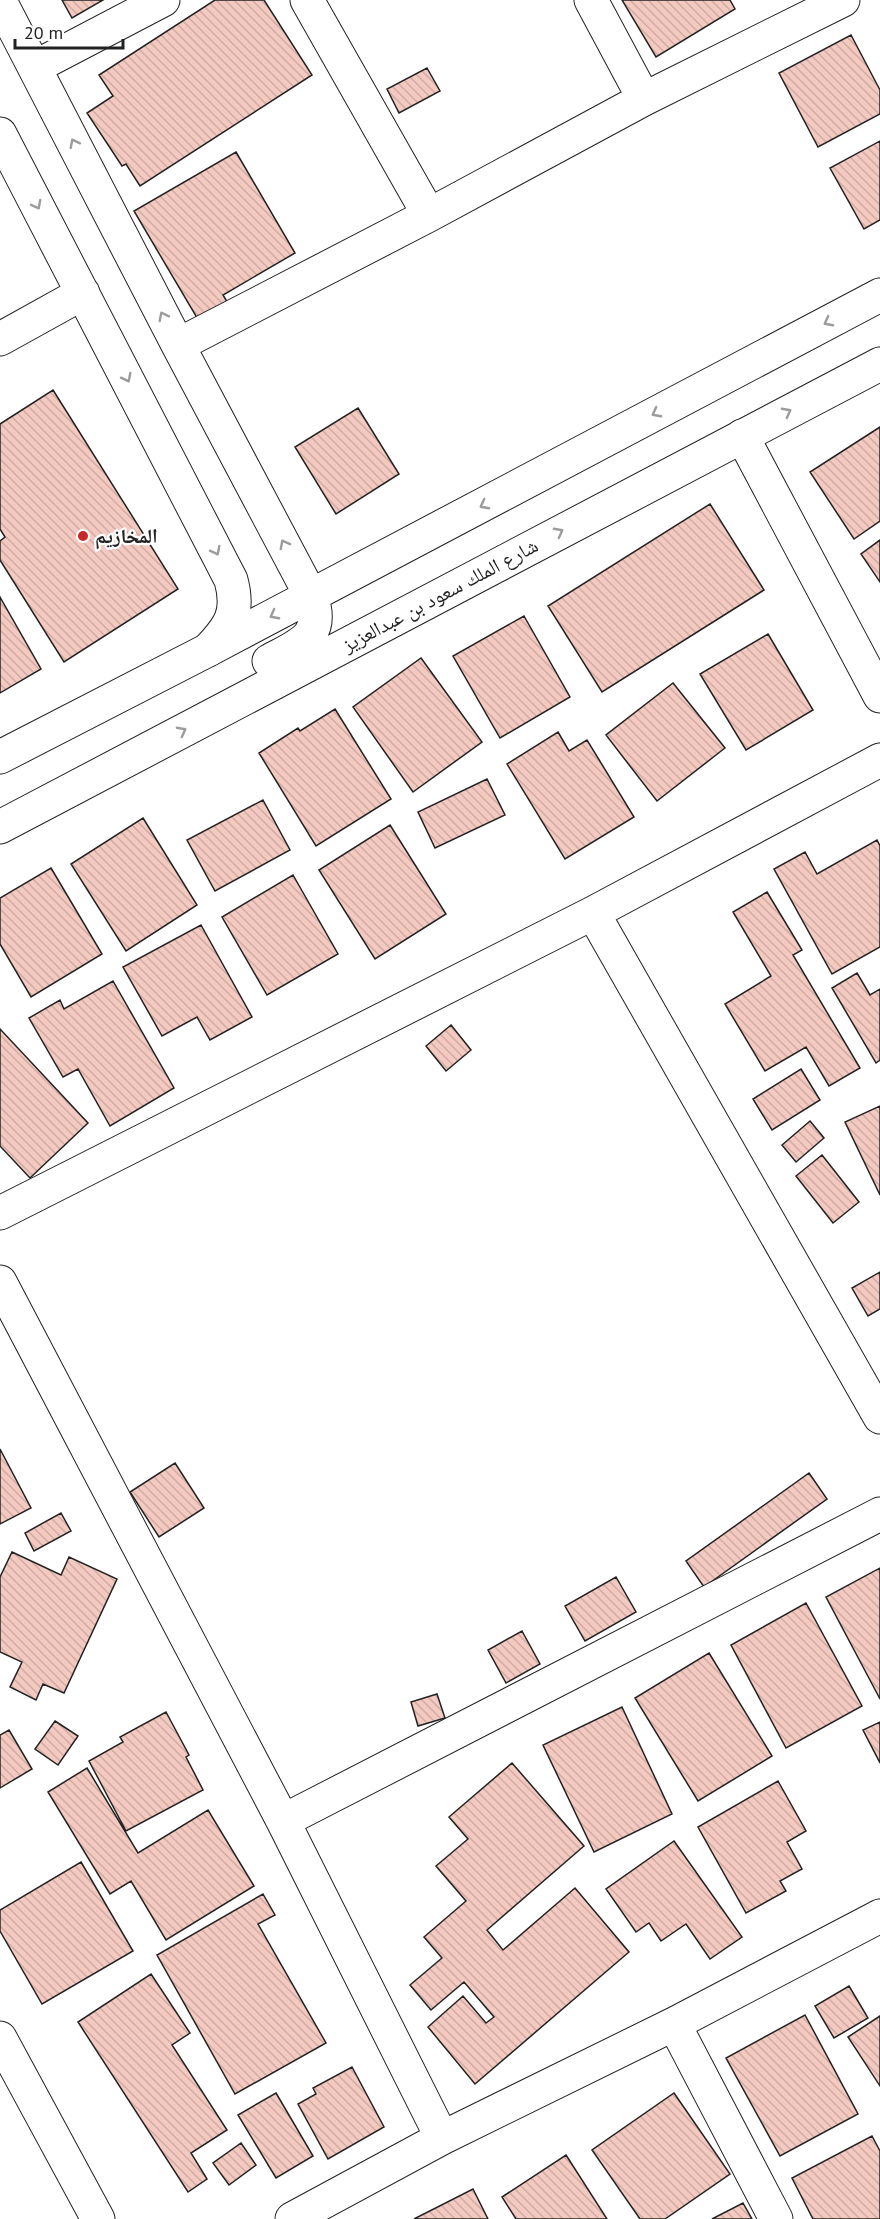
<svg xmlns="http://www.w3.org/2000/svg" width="880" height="2219" font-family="'PT Sans','Noto Naskh Arabic',sans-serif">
  <defs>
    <pattern id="building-back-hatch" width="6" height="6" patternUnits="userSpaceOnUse" patternTransform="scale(1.5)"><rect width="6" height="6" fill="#f3c9c0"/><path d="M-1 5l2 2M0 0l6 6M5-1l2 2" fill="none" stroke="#d0aca5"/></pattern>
  </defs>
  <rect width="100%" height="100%" fill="#fff"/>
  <path fill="url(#building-back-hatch)" stroke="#222" stroke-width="1.5" d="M 62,0 L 103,0 L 72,18 Z
    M 215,0 L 264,0 L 312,75 L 140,186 L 126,164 L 122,166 L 87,113 L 113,96 L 99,75 Z
    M 622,0 L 730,0 L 735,9 L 656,57 Z
    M 851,35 L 880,90 L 880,114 L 818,147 L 779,73 Z
    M 427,68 L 440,91 L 399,113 L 387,89 Z
    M 880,141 L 880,220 L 864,229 L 830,168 Z
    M 236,152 L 295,253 L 223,295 L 232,310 L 203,328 L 134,211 Z
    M 53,390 L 178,589 L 64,662 L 0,560 L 0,541 L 5,537 L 0,529 L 0,424 Z
    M 358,408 L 399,474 L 336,514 L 295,447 Z
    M 880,427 L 880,521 L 854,539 L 810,472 Z
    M 710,504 L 764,590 L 602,692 L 548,606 Z
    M 880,540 L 880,582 L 861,554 Z
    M 0,597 L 41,669 L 0,693 Z
    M 524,616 L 570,697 L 500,738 L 453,656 Z
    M 768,634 L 813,710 L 746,750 L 700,674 Z
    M 421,658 L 482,742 L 413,792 L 353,707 Z
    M 673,683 L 725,748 L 657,801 L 606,735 Z
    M 335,709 L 391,799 L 316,846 L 259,753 L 298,728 L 300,731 Z
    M 558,732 L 569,751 L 587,740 L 634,817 L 565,859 L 507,764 Z
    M 487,779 L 505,815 L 435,848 L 418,812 Z
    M 263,800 L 290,850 L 215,891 L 187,840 Z
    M 143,818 L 197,905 L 126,951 L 71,864 Z
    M 390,825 L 446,914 L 375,959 L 319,870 Z
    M 877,840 L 880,846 L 880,947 L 832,974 L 774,869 L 805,852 L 817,874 Z
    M 51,868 L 102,954 L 31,997 L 0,944 L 0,898 Z
    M 293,875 L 338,954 L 267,995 L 222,917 Z
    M 767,892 L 802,950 L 793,955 L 860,1068 L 829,1086 L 806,1047 L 765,1071 L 725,1004 L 771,976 L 733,912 Z
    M 201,925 L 252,1017 L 210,1040 L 197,1017 L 162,1036 L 123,967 Z
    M 857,973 L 870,995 L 880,989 L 880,1060 L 876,1063 L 832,988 Z
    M 113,981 L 174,1088 L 110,1126 L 78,1069 L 63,1077 L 29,1018 L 60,1000 L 64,1009 Z
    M 451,1025 L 471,1050 L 446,1071 L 426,1046 Z
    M 0,1029 L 88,1123 L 30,1178 L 0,1146 Z
    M 801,1069 L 820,1100 L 772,1130 L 753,1099 Z
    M 880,1106 L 880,1195 L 845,1122 Z
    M 810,1121 L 824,1138 L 796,1162 L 782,1145 Z
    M 822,1155 L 859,1202 L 833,1223 L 796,1176 Z
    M 880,1272 L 880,1309 L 868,1316 L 852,1288 Z
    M 0,1449 L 31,1508 L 0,1524 Z
    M 175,1463 L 204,1508 L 159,1537 L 130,1492 Z
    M 809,1473 L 827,1499 L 704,1587 L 686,1561 Z
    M 61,1513 L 71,1531 L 34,1551 L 25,1533 Z
    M 12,1552 L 61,1575 L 69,1557 L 117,1579 L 64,1693 L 43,1684 L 36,1700 L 10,1687 L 22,1662 L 0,1652 L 0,1577 Z
    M 880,1568 L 880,1699 L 826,1597 Z
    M 616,1577 L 636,1612 L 585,1641 L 565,1606 Z
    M 806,1603 L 862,1706 L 786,1748 L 731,1645 Z
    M 522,1631 L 540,1664 L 506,1683 L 488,1650 Z
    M 709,1653 L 772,1756 L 698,1801 L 635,1698 Z
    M 437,1694 L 445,1718 L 418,1726 L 411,1702 Z
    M 622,1707 L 672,1814 L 594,1852 L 543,1745 Z
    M 166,1712 L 189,1755 L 186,1757 L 203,1790 L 126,1831 L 89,1761 L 123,1742 L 120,1737 Z
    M 55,1721 L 78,1736 L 58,1765 L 35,1749 Z
    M 880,1722 L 880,1763 L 863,1730 Z
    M 9,1730 L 32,1769 L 0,1788 L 0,1735 Z
    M 512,1763 L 584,1846 L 487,1930 L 503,1950 L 575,1888 L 629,1952 L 475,2084 L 428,2027 L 463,1996 L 486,2023 L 494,2017 L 464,1982 L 431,2010 L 410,1985 L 442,1958 L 424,1937 L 466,1901 L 436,1866 L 468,1839 L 449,1817 Z
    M 87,1768 L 138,1853 L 208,1810 L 254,1886 L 166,1940 L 131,1881 L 110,1894 L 48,1792 Z
    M 778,1781 L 806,1831 L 787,1842 L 802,1869 L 780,1881 L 786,1891 L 746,1913 L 698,1827 Z
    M 674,1841 L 742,1937 L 710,1959 L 686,1924 L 661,1941 L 649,1923 L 636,1932 L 606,1889 Z
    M 81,1862 L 133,1951 L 42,2004 L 0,1931 L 0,1910 Z
    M 263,1894 L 275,1915 L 258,1924 L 326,2043 L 235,2094 L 157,1955 Z
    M 151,1974 L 190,2033 L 172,2045 L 227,2130 L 191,2153 L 207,2179 L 188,2192 L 78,2022 Z
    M 849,1986 L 868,2018 L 834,2038 L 815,2006 Z
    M 805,2015 L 858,2114 L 780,2156 L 726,2058 Z
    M 880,2016 L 880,2086 L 848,2037 Z
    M 352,2067 L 384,2127 L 328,2159 L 298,2104 L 316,2094 L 313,2088 Z
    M 276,2093 L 313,2156 L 276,2178 L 238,2115 Z
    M 674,2093 L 730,2174 L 665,2219 L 640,2219 L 592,2150 Z
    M 872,2136 L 880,2151 L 880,2219 L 813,2219 L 792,2178 Z
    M 241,2143 L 256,2165 L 229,2185 L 213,2163 Z
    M 566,2155 L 607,2219 L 516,2219 L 502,2197 Z
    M 473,2189 L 488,2219 L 414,2219 Z
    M 743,2203 L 752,2219 L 712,2219 Z"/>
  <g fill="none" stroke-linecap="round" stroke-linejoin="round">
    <g stroke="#222" stroke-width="35">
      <path id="minor" d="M 307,0 L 429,215
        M 591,0 L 644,99
        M 0,1 L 178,345 L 311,596
        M 35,67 L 163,0
        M 0,134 L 231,580 C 240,613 230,627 208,650
        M 0,339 L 83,293
        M 178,345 L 429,215 L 644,99 L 843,0
        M 742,436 L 880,696
        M 593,913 L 880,1417
        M 0,1213 L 593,913 L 880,760
        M 0,1282 L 283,1821 L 442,2138
        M 283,1821 L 880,1514
        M 674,2024 L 776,2219
        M 0,2038 L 98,2219
        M 292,2219 L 442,2138 L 674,2024 L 880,1916"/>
    </g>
    <g stroke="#222" stroke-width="35">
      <path id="major" d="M 269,661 C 300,644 326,637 311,596
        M 0,757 L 208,650 L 880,295
        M 0,827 L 880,364"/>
    </g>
    <use href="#minor" stroke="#fff" stroke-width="33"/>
    <use href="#major" stroke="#fff" stroke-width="33"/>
  </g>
  <defs><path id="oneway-chevron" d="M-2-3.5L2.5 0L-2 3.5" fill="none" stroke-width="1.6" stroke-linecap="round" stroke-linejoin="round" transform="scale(1.5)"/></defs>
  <g stroke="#9c9c9c">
    <use href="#oneway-chevron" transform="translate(74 143) rotate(-117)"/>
    <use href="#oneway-chevron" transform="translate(37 205) rotate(62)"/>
    <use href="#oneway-chevron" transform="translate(163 316) rotate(-117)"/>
    <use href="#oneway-chevron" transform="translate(828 322) rotate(152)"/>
    <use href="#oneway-chevron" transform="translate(127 378) rotate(63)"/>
    <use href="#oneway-chevron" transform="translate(787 412) rotate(-28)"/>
    <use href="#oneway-chevron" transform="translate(656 413) rotate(152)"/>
    <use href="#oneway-chevron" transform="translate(484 505) rotate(152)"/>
    <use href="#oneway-chevron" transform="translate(559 532) rotate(-28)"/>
    <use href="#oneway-chevron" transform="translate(284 544) rotate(-118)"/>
    <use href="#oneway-chevron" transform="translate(216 551) rotate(63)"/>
    <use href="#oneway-chevron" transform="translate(274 615) rotate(152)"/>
    <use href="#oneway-chevron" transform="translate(182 731) rotate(-28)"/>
  </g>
  <circle fill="#c62828" stroke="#fff" stroke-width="2" cx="83" cy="536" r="6"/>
  <g text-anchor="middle" stroke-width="4.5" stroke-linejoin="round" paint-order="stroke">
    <g font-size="20" font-weight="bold" fill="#222" stroke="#fff" text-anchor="start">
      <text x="95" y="543">المخازيم</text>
    </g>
    <g font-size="20" fill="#222" stroke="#fff">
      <text transform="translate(440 595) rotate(-28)" y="7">شارع الملك سعود بن عبدالعزيز</text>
    </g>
  </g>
  <path d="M15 39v9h108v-9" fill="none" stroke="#222222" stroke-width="3"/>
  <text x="24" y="39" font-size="18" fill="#222222" stroke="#ffffff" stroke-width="4.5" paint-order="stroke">20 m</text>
</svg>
